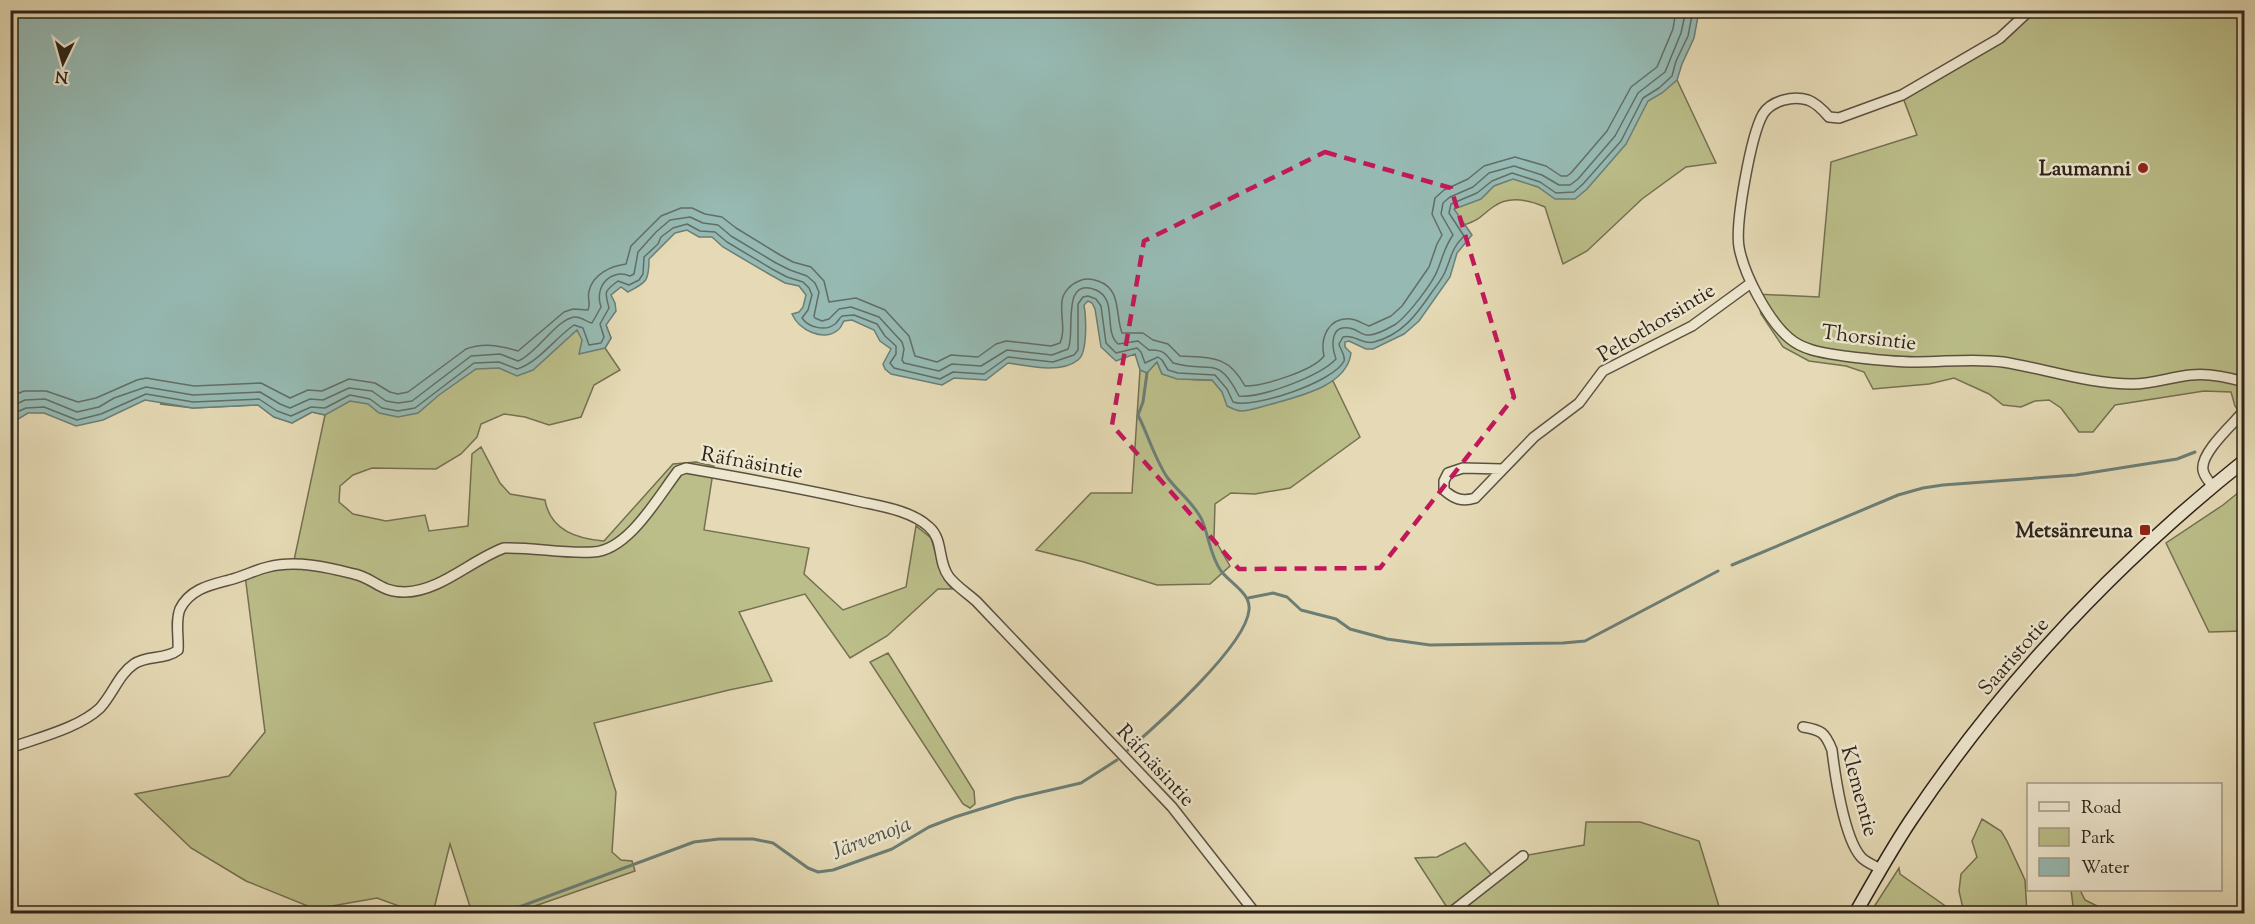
<svg xmlns="http://www.w3.org/2000/svg" width="2255" height="924" font-family="'Sorts Mill Goudy',serif">
  <rect width="100%" height="100%" fill="#e5dab5"/>
  <filter id="stains"><feTurbulence type="fractalNoise" baseFrequency=".00333" numOctaves="4"/><feColorMatrix values="0 0 0 0 .2 0 0 0 0 .09 0 0 0 0 .02 0 0 0 .5 -.17"/></filter>
  <radialGradient id="worn" r=".72"><stop offset=".6" stop-color="#630" stop-opacity="0"/><stop offset="1" stop-color="#630" stop-opacity=".3"/></radialGradient>
  <path fill="#bbbe89" stroke="#747052" stroke-width="1.5" d="M 2030,11 L 2244,11 L 2244,419 L 2235,406 L 2231,392 L 2204,391 L 2115,405 L 2093,432 L 2079,432 L 2061,408 L 2049,400 L 2035,401 L 2021,407 L 2003,405 L 1989,394 L 1954,378 L 1929,384 L 1873,389 L 1864,372 L 1846,366 L 1809,361 L 1783,347 L 1761,314 L 1756,294 L 1819,297 L 1831,162 L 1917,135 L 1902,95 L 2000,38 Z
    M 1656,49 L 1677,80 L 1716,163 L 1686,167 L 1642,199 L 1587,251 L 1563,264 L 1545,207 C 1529,200 1509,195 1493,207 C 1480,216 1482,219 1464,225 L 1435,195 Z
    M 610,317 L 606,325 L 611,338 L 605,348 L 620,370 L 594,385 L 581,417 L 549,425 L 525,417 L 504,414 L 481,424 L 477,437 L 461,454 L 436,469 L 372,468 L 353,475 L 340,486 L 339,502 L 353,514 L 386,521 L 425,515 L 429,531 L 468,526 L 472,454 L 481,447 L 500,483 L 510,494 L 545,500 C 550,530 576,539 604,541 L 673,464 L 696,462 L 714,466 L 704,530 L 809,548 L 804,574 L 843,610 L 906,587 L 916,526 L 931,538 L 944,579 L 952,589 L 938,589 L 887,636 L 850,658 L 805,594 L 739,612 L 772,681 L 729,690 L 594,723 L 616,792 L 612,852 L 621,860 L 632,861 L 635,871 L 515,913 L 472,913 L 450,844 L 433,913 L 418,913 L 377,898 L 315,909 L 246,881 L 191,848 L 135,794 L 229,776 L 265,732 L 245,575 L 293,565 L 325,415 L 312,412 L 292,423 L 274,417 L 258,405 L 193,408 L 160,404 Z
    M 1157,362 L 1162,374 C 1211,389 1261,371 1311,373 C 1318,373 1326,378 1333,381 L 1360,437 L 1290,488 L 1255,494 L 1231,493 L 1215,504 L 1214,538 L 1230,566 L 1210,584 L 1157,585 L 1084,562 L 1036,550 L 1091,493 L 1132,493 L 1140,370 L 1147,372 Z
    M 2244,488 L 2244,631 L 2209,632 L 2166,543 L 2223,505 Z
    M 888,653 L 974,791 L 975,804 L 970,808 L 963,804 L 870,662 Z
    M 1982,819 L 2001,831 L 2007,841 L 2025,880 L 2027,913 L 1964,913 L 1959,891 L 1961,874 L 1977,857 L 1972,841 Z
    M 1586,822 L 1640,822 L 1699,841 L 1721,913 L 1449,913 L 1450,912 L 1415,858 L 1437,857 L 1465,843 L 1494,878 L 1523,856 L 1584,845 Z
    M 1899,868 L 1900,874 L 1944,905 L 1953,913 L 1870,913 Z
    M 2071,890 L 2080,890 L 2085,900 L 2097,906 L 2096,913 L 2074,913 Z"/>
  <path fill="#96bab3" stroke="#6c7e76" stroke-width="1.5" d="M 11,10 L 1699,10 L 1699,11 L 1694,38 L 1682,64 L 1677,80 L 1662,93 L 1648,101 L 1626,144 L 1587,189 L 1575,199 L 1555,199 L 1538,187 L 1513,179 L 1494,186 L 1481,199 L 1454,209 L 1472,235 L 1457,253 L 1450,277 L 1419,321 L 1404,334 L 1373,349 L 1366,349 L 1349,341 L 1345,342 L 1345,347 L 1351,353 C 1347,387 1296,397 1268,405 C 1260,407 1249,411 1241,411 C 1237,411 1231,408 1227,406 L 1222,392 L 1212,380 L 1177,379 L 1162,374 L 1157,362 L 1147,373 L 1140,370 L 1135,354 L 1116,361 L 1101,347 L 1095,309 L 1092,303 L 1088,301 L 1084,305 C 1086,316 1088,353 1078,360 C 1061,374 1028,366 1008,363 L 986,380 L 954,378 L 942,385 L 891,374 L 885,369 L 883,364 L 891,349 L 880,341 L 874,330 L 852,320 L 844,321 C 842,324 841,328 838,330 C 823,342 799,330 792,314 L 799,312 L 803,307 L 806,295 L 799,286 L 785,283 L 769,274 L 723,247 L 712,237 L 699,237 L 687,230 L 675,233 L 649,259 C 649,281 647,282 628,292 L 621,287 L 611,295 L 615,303 L 616,311 L 606,325 L 611,338 L 605,348 L 579,354 L 582,340 L 577,330 L 533,370 L 517,376 L 499,368 L 476,369 L 439,395 L 418,413 L 398,417 L 379,413 L 368,404 L 350,401 L 325,415 L 312,412 L 292,423 L 274,417 L 258,405 L 193,408 L 145,400 L 103,420 L 76,426 L 44,413 L 28,413 L 15,421 L 11,421 Z"/>
  <g fill="none" stroke-linecap="round" stroke-linejoin="round">
    <path stroke="#626e66" stroke-width="1.5" d="M 10,397 L 24,391 L 46,391 L 78,402 L 96,398 L 137,380 L 146,378 L 194,386 L 261,383 L 290,398 L 308,390 L 322,391 L 349,379 L 375,383 L 390,392 L 398,394 L 408,392 L 466,349 C 484,342 501,346 518,351 L 564,312 L 573,309 L 588,310 C 591,303 587,298 589,291 C 593,274 611,266 626,264 L 631,246 L 661,216 L 681,208 L 692,208 L 705,214 L 722,217 L 736,228 L 780,255 L 793,262 L 811,267 L 824,281 L 829,302 L 856,298 L 885,310 L 909,336 L 915,356 L 937,362 L 951,355 L 978,357 L 996,344 L 1006,341 L 1051,346 L 1060,343 C 1066,330 1060,315 1062,301 C 1063,292 1071,284 1079,281 C 1085,278 1092,279 1098,281 C 1122,289 1115,315 1122,333 L 1143,333 L 1153,340 L 1168,344 L 1180,356 C 1212,358 1228,355 1245,386 C 1263,386 1313,371 1324,356 C 1320,338 1328,317 1351,319 C 1358,320 1363,324 1369,326 L 1391,316 L 1402,306 L 1429,267 L 1437,244 L 1442,235 L 1432,214 L 1435,198 L 1444,190 L 1468,179 L 1484,166 L 1515,157 L 1546,166 L 1561,176 L 1567,176 L 1571,173 L 1607,131 L 1631,87 L 1657,67 L 1673,29 L 1676,10
      M 10,407 L 25,400 L 45,399 L 77,412 L 99,407 L 114,398 L 146,387 L 193,395 L 260,392 L 280,404 L 290,408 L 310,399 L 323,400 L 349,388 L 372,391 L 386,401 L 398,403 L 412,401 L 471,356 L 500,354 L 518,361 C 536,354 556,320 574,317 C 581,316 586,322 592,323 L 601,307 C 594,287 610,268 630,276 L 634,274 L 638,252 L 656,232 L 670,220 L 690,217 L 703,223 L 718,225 L 731,236 L 776,263 L 790,270 L 807,276 L 815,283 L 819,292 L 814,316 L 815,318 L 822,321 L 829,319 L 839,309 L 851,307 L 879,317 L 902,342 L 904,349 L 902,360 L 904,363 L 939,371 L 952,364 L 981,366 L 1007,350 L 1052,355 L 1068,349 C 1076,335 1060,275 1096,290 C 1118,299 1103,331 1118,344 L 1138,341 L 1149,350 C 1163,349 1166,354 1173,363 C 1210,374 1217,353 1239,396 C 1262,398 1320,376 1336,359 C 1331,345 1330,322 1353,329 C 1359,331 1363,336 1370,335 C 1379,334 1389,328 1396,324 C 1408,315 1433,283 1438,269 C 1443,256 1445,246 1453,235 L 1441,214 L 1443,203 L 1450,197 L 1473,187 L 1489,173 L 1514,166 L 1542,175 L 1559,185 L 1570,185 L 1578,179 L 1615,136 L 1638,93 L 1665,72 L 1681,33 L 1686,10
      M 10,415 L 26,408 L 44,407 L 77,420 L 101,414 L 146,394 L 193,402 L 259,399 L 277,411 L 291,416 L 311,407 L 325,408 L 350,395 L 370,399 L 382,408 L 398,411 L 415,408 L 474,363 L 499,362 L 517,369 C 539,362 554,339 574,325 L 583,328 L 589,345 L 601,343 L 604,337 L 600,324 L 609,308 C 605,292 603,292 618,281 L 629,285 L 639,280 L 643,274 L 644,257 L 658,244 L 661,237 L 673,228 L 687,224 L 700,231 L 715,232 L 727,242 L 772,269 L 787,277 L 803,282 L 809,288 L 812,295 L 808,310 L 802,318 C 808,327 825,332 835,324 C 838,322 839,318 842,316 L 854,315 L 877,324 L 885,336 L 896,346 L 896,354 L 890,363 L 894,368 L 940,379 L 953,372 L 984,374 L 1008,357 L 1053,362 L 1074,355 L 1078,350 L 1078,304 L 1083,297 L 1088,296 L 1096,299 L 1101,306 L 1106,343 L 1116,353 L 1137,348 L 1141,352 L 1145,363 L 1158,357 L 1162,360 L 1168,370 L 1178,373 L 1215,375 L 1227,389 L 1233,402 C 1253,409 1334,382 1344,361 C 1346,355 1340,350 1339,344 L 1343,337 C 1355,334 1362,345 1374,342 C 1402,335 1417,314 1432,292 C 1437,285 1442,279 1445,272 C 1452,256 1451,249 1464,236 L 1449,213 L 1451,204 L 1477,193 L 1492,181 L 1512,173 L 1540,182 L 1556,193 L 1574,192 L 1583,184 L 1621,141 L 1643,98 L 1659,88 L 1672,76 L 1676,61 L 1688,36 L 1693,10"/>
    <path stroke="#6c7e76" stroke-width="3" d="M 1732,565 L 1898,495 L 1923,488 L 1943,485 L 2076,475 L 2177,459 L 2195,452
      M 1248,598 L 1273,593 L 1287,597 L 1301,610 L 1336,619 L 1350,629 L 1387,639 L 1430,645 L 1563,643 L 1585,641 L 1718,571
      M 1128,750 C 1157,725 1246,646 1249,610 C 1251,593 1230,583 1221,571 C 1210,555 1209,537 1202,520 C 1194,503 1178,492 1167,477 C 1155,459 1148,435 1138,415 L 1143,402 L 1147,373
      M 500,914 L 694,842 L 719,839 L 753,839 L 773,843 L 808,868 L 818,872 L 833,870 L 892,849 L 929,827 L 955,817 L 1016,798 L 1081,783 L 1117,760"/>
    <g stroke="#5b5141" stroke-width="12">
      <path id="street" d="M 2030,10 L 2000,38 L 1902,95 L 1839,118 L 1829,117 C 1823,110 1816,103 1808,100 C 1793,95 1771,101 1763,114 C 1751,135 1735,223 1739,247 C 1744,275 1768,320 1789,338 C 1804,351 1825,353 1844,356 C 1868,359 1892,362 1916,362 C 1945,362 1974,358 2003,362 C 2046,369 2089,384 2133,384 C 2152,384 2171,377 2191,375 C 2209,373 2227,377 2244,382
        M 2239,466 L 2244,476
        M 1502,469 L 1463,468 L 1448,473 L 1444,481 L 1444,490 C 1454,499 1462,502 1475,498 L 1534,437 L 1579,403 L 1603,371 L 1692,326 L 1751,283
        M 2213,487 C 2210,482 2204,477 2203,470 C 2200,453 2233,424 2244,411
        M 1803,727 C 1821,730 1825,732 1832,750 C 1835,775 1844,838 1861,857 C 1865,862 1875,866 1881,869
        M 10,748 C 37,738 79,728 100,708 C 113,694 119,674 134,664 C 147,655 166,660 178,650 C 179,637 175,621 180,609 C 190,589 210,585 229,580 C 242,577 255,570 268,567 C 296,560 327,567 354,574 C 374,578 379,592 405,592 C 441,591 471,560 504,548 C 534,547 563,554 593,552 C 628,551 658,497 678,471 L 686,468 C 743,478 800,488 857,501 C 879,506 911,510 929,527 C 944,540 937,561 949,577 C 956,586 967,593 976,601 L 1172,807 L 1256,914
        M 1449,914 L 1523,856"/>
    </g>
    <g stroke="#2d231a" stroke-width="15">
      <path id="secondary" d="M 1855,914 C 1873,882 1891,850 1911,820 C 2003,683 2116,563 2244,461"/>
    </g>
    <use href="#street" stroke="#eee7cf" stroke-width="9"/>
    <use href="#secondary" stroke="#eee7cf" stroke-width="12"/>
  </g>
  <path fill="none" stroke="#c2185b" stroke-width="4.5" stroke-dasharray="12 8" stroke-linejoin="round" d="M 1325,152 L 1451,188 L 1514,397 L 1380,568 L 1239,569 L 1112,425 L 1144,241 Z"/>
  <g fill="#8f2418" stroke="#eee7cf" stroke-width="2">
    <circle cx="2143" cy="168" r="6"/>
    <rect x="2139" y="524" width="12" height="12" rx="3"/>
  </g>
  <g text-anchor="middle" stroke-width="5" stroke-linejoin="round" paint-order="stroke">
    <g font-size="21" font-weight="bold" fill="#2d231a" stroke="#eee7cf" text-anchor="end">
      <text x="2131" y="175">Laumanni</text>
      <text x="2133" y="537">Metsänreuna</text>
    </g>
    <g font-size="21" fill="#2d231a" stroke="#eee7cf">
      <text transform="translate(1656 322) rotate(-31)" y="7">Peltothorsintie</text>
      <text transform="translate(1869 337) rotate(7)" y="7">Thorsintie</text>
      <text transform="translate(752 462) rotate(10)" y="7">Räfnäsintie</text>
      <text transform="translate(2013 656) rotate(-49)" y="7">Saaristotie</text>
      <text transform="translate(1156 765) rotate(47)" y="7">Räfnäsintie</text>
      <text transform="translate(1860 791) rotate(75)" y="7">Klementie</text>
    </g>
    <g font-size="22" font-style="italic" fill="#4c5048" stroke="#eee7cf">
      <text transform="translate(871 836) rotate(-21)" y="8">Järvenoja</text>
    </g>
  </g>
  <rect width="2255" height="924" fill="none" stroke="#e5dab5" stroke-width="36"/>
  <rect x="12" y="12" width="2231" height="900" fill="none" stroke="#2d231a" stroke-width="3"/>
  <rect x="18" y="18" width="2219" height="888" fill="none" stroke="#2d231a" stroke-width="1.5"/>
  <rect x="2027" y="783" width="195" height="108" fill="#eee7cf" stroke="#a19987" stroke-width="1.5"/>
  <rect x="2039" y="802" width="30" height="9" fill="#eee7cf" stroke="#a19987" stroke-width="1.5"/>
  <text x="2081" y="813" font-size="18" fill="#2d231a">Road</text>
  <rect x="2039" y="828" width="30" height="18" fill="#bbbe89" stroke="#a19987" stroke-width="1.5"/>
  <text x="2081" y="843" font-size="18" fill="#2d231a">Park</text>
  <rect x="2039" y="858" width="30" height="18" fill="#96bab3" stroke="#a19987" stroke-width="1.5"/>
  <text x="2081" y="873" font-size="18" fill="#2d231a">Water</text>
  <g transform="translate(63 63) rotate(185)" stroke="#eee7cf" stroke-width="4.5" paint-order="stroke">
  <path d="M0-4.5L10 22L0 15L-10 22Z" fill="#2d231a"/>
  <text y="-9" font-size="16" font-weight="bold" text-anchor="middle" fill="#2d231a">N</text>
  </g>
  <rect width="100%" height="100%" filter="url(#stains)"/>
  <rect width="100%" height="100%" fill="url(#worn)"/>
</svg>
